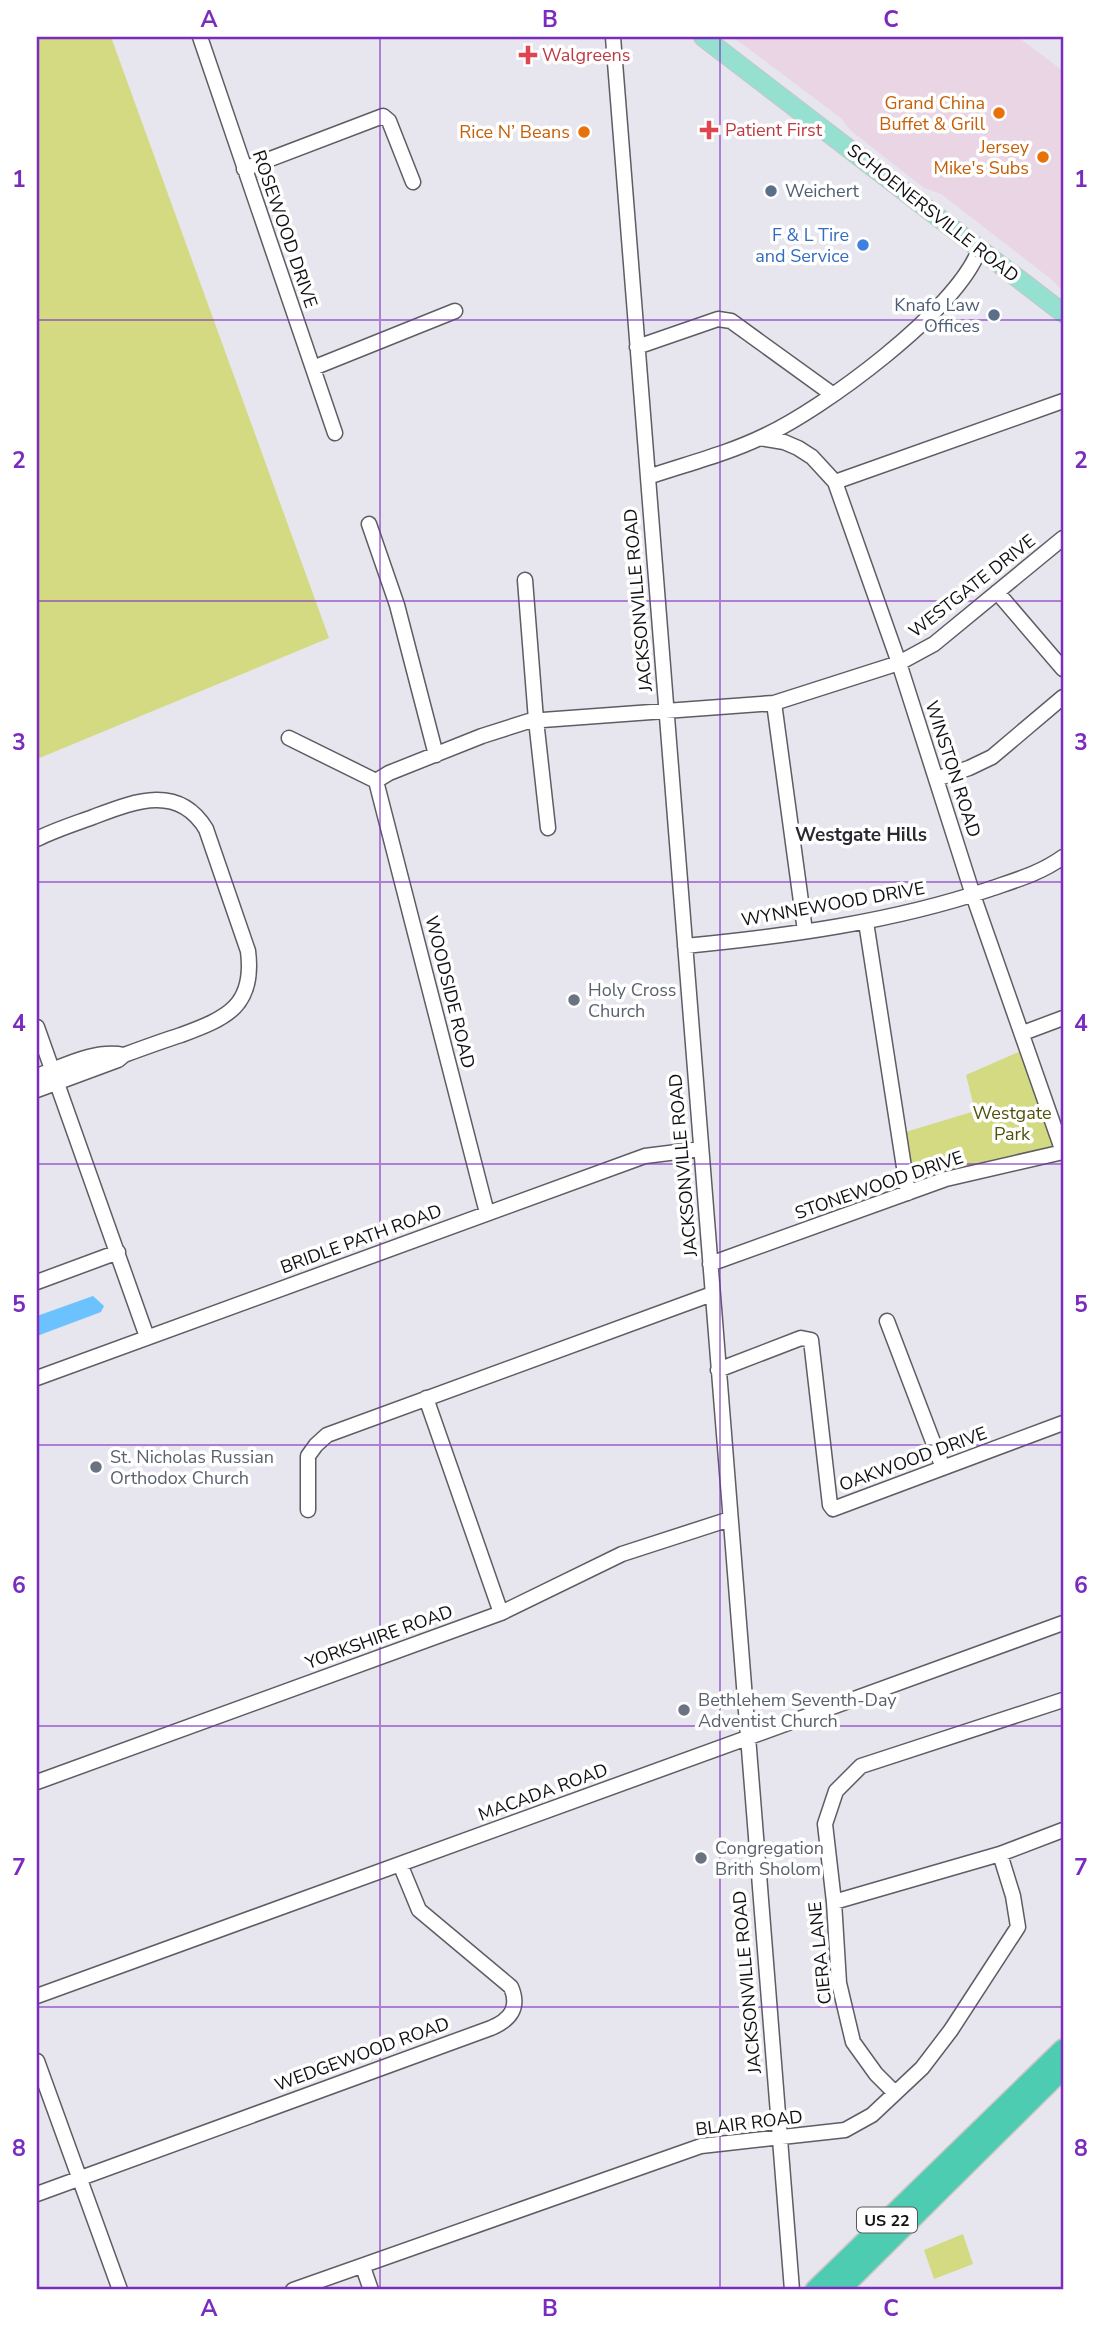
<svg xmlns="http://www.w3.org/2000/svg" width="1100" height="2327" font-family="'Nunito Sans',sans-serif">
  <rect width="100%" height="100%" fill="#e7e5ed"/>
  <path fill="#ead5e4" d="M 733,37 L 1018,37 L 1063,71 L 1063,291 L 1051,279 L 941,194 L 924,188 L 850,130 L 842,119 Z"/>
  <path fill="#d3da82" d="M 37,37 L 111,37 L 329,638 L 37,759 Z
    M 1028,1048 L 1063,1152 L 908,1193 L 899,1134 L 975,1111 L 966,1075 Z
    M 963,2234 L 973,2264 L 934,2279 L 924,2250 Z"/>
  <path fill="#6cc2fe" d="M 93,1296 L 104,1306 L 101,1312 L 37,1336 L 37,1316 Z"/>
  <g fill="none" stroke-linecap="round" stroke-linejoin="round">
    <g stroke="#5f5c64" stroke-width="17">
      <path id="minor" d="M 200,37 L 335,433
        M 613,37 L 792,2290
        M 244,169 L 383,116 L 389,121 L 413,182
        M 637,347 L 718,319 L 731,321 L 832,394
        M 313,368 L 455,311
        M 760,438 L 784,442 L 798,448 L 812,457 L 835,482 L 899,663 L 973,895 L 1063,1152
        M 648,477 C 686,464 727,454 764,436 C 823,409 956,311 979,250
        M 835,482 L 1063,401
        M 369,524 L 397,605 L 436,755
        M 525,580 L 536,720 L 548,828
        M 997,592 L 1063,669
        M 774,703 L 805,931
        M 289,738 L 376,781
        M 936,779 L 969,768 L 992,757 L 1063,697
        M 376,781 L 389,773 L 482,736 L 529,721 L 774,703 L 899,663 L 934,644 L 1063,538
        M 376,781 L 487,1213
        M 37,839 C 55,830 74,824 93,817 C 133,802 178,783 206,829 L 248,951 C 255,1006 227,1018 181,1035 C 162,1041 143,1048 124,1055
        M 866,922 L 908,1193
        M 685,946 C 788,936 892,922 990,889 C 1016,880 1041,873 1063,857
        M 37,1027 L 147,1337
        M 1023,1033 L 1063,1018
        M 37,1076 C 64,1066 95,1049 124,1055 L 118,1060 L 37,1090
        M 710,1264 L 946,1179 L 1063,1152
        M 37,1282 L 118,1252
        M 887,1321 L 943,1468
        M 718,1370 L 801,1338 L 811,1340 L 830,1505 L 833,1509 L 1063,1423
        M 37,1378 L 645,1156 L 701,1149
        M 426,1398 L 501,1613
        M 308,1510 L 308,1456 L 316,1445 L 327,1435 L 712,1294
        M 37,1782 L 501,1613 L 622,1554 L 730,1519
        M 834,1902 L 1000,1854 L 1063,1830
        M 37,1996 L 1063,1623
        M 37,2061 L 120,2290
        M 895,2093 L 876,2074 L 853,2042 L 839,1983 L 834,1902 L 825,1824 L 836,1791 L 861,1766 L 1063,1700
        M 37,2194 L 491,2028 C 510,2020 520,2008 511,1987 L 419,1910 L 400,1864
        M 363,2267 L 371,2290
        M 293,2290 L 701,2146 L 845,2130 L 872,2115 L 922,2068 L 951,2030 L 1018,1927 L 1013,1896 L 1000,1854"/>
    </g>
    <g stroke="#c6c6c6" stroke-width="20">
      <path id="major" d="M 703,37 L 1063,313"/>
    </g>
    <g stroke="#c6c6c6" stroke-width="22">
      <path id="highway" d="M 815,2290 L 1063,2049
        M 840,2290 L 1063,2069"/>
    </g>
    <use href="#minor" stroke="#fff" stroke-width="14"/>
    <use href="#major" stroke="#95e0d1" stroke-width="18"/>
    <use href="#highway" stroke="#4eccb2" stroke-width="19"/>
  </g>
  <path fill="none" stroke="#7b2cbf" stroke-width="2" stroke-opacity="0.55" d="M 380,37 L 380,2290M 720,37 L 720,2290M 37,320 L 1063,320M 37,601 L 1063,601M 37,882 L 1063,882M 37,1164 L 1063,1164M 37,1445 L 1063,1445M 37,1726 L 1063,1726M 37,2007 L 1063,2007"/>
  <g fill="#e0444e" stroke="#fff" stroke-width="2.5">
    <path d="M524.5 44.5h7v7h7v7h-7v7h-7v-7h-7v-7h7z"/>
    <path d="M705.5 119.5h7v7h7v7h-7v7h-7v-7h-7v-7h7z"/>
  </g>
  <g fill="#e8710a" stroke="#fff" stroke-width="2.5">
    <circle cx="999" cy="113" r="7"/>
    <circle cx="584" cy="132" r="7"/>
    <circle cx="1043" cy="157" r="7"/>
  </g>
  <g fill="#5c6f8a" stroke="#fff" stroke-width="2.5">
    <circle cx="771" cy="191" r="7"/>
    <circle cx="994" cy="315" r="7"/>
  </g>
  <circle fill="#3f7fe0" stroke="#fff" stroke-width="2.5" cx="863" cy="245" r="7"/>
  <g fill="#6b7280" stroke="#fff" stroke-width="2.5">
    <circle cx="574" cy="1000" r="7"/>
    <circle cx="96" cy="1467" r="7"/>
    <circle cx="684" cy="1710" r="7"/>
    <circle cx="701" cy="1858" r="7"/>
  </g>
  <g text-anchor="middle" stroke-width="7" stroke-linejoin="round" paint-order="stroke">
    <rect fill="#fff" stroke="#58585a" stroke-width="2" x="857" y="2207.5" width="60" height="25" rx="5"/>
    <g font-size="16" font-weight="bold" fill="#111013">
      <text x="887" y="2226">US 22</text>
    </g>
    <g font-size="18" fill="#be3a42" stroke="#fff" text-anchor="start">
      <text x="542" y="61">Walgreens</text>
      <text x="725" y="136">Patient First</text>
    </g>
    <g font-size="18" fill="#c56008" stroke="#fff" text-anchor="end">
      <text x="985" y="109">Grand China<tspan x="985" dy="21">Buffet &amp; Grill</tspan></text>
      <text x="570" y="138">Rice N’ Beans</text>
      <text x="1029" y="153">Jersey<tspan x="1029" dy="21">Mike's Subs</tspan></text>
    </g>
    <g font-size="18" fill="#4e5e75" stroke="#fff" text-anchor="start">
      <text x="785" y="197">Weichert</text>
      <text x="980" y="311" text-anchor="end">Knafo Law<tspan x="980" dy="21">Offices</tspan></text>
    </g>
    <g font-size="18" fill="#111013" stroke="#fff">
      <text transform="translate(933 213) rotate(38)" y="6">SCHOENERSVILLE ROAD</text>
      <text transform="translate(285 229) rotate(71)" y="6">ROSEWOOD DRIVE</text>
      <text transform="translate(972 586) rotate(-38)" y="6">WESTGATE DRIVE</text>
      <text transform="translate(638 600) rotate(-95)" y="6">JACKSONVILLE ROAD</text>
      <text transform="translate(953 769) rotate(72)" y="6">WINSTON ROAD</text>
      <text transform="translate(833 904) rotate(-10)" y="6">WYNNEWOOD DRIVE</text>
      <text transform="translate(450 992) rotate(76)" y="6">WOODSIDE ROAD</text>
      <text transform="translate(683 1165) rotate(-95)" y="6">JACKSONVILLE ROAD</text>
      <text transform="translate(879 1185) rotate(-19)" y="6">STONEWOOD DRIVE</text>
      <text transform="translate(361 1239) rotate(-20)" y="6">BRIDLE PATH ROAD</text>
      <text transform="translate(913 1459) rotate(-20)" y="6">OAKWOOD DRIVE</text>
      <text transform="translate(379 1637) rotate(-20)" y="6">YORKSHIRE ROAD</text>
      <text transform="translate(543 1792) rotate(-20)" y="6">MACADA ROAD</text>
      <text transform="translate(820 1953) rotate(-96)" y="6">CIERA LANE</text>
      <text transform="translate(747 1982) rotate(-95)" y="6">JACKSONVILLE ROAD</text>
      <text transform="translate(362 2054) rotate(-20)" y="6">WEDGEWOOD ROAD</text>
      <text transform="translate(749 2123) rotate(-7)" y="6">BLAIR ROAD</text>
    </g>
    <g font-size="18" fill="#366cbe" stroke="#fff" text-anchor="end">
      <text x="849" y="241">F &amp; L Tire<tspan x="849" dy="21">and Service</tspan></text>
    </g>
    <g font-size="18" fill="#5b616d" stroke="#fff" text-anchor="start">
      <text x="588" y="996">Holy Cross<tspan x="588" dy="21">Church</tspan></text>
      <text x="110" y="1463">St. Nicholas Russian<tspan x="110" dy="21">Orthodox Church</tspan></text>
      <text x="698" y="1706">Bethlehem Seventh-Day<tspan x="698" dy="21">Adventist Church</tspan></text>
      <text x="715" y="1854">Congregation<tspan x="715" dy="21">Brith Sholom</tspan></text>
    </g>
    <g font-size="18" fill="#4f5308" stroke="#fff">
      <text x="1012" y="1119">Westgate<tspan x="1012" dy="21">Park</tspan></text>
    </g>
    <g font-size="19" font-weight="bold" fill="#2c2a30" stroke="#fff">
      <text x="861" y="841">Westgate Hills</text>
    </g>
  </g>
  <rect width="1100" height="2327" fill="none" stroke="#ffffff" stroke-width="77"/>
  <rect x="38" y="38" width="1024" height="2250" fill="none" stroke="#7b2cbf" stroke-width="2.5"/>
  <g font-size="23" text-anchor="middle" font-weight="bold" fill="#7b2cbf">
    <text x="209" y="27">A</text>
    <text x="550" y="27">B</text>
    <text x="891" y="27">C</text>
    <text x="19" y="187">1</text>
    <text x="1081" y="187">1</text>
    <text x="19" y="468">2</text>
    <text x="1081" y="468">2</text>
    <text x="19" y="750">3</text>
    <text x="1081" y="750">3</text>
    <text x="19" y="1031">4</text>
    <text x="1081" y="1031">4</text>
    <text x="19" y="1312">5</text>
    <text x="1081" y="1312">5</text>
    <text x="19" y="1593">6</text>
    <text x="1081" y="1593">6</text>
    <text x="19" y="1875">7</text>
    <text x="1081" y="1875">7</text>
    <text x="19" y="2156">8</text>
    <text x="1081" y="2156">8</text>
    <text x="209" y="2316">A</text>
    <text x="550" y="2316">B</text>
    <text x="891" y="2316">C</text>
  </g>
</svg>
